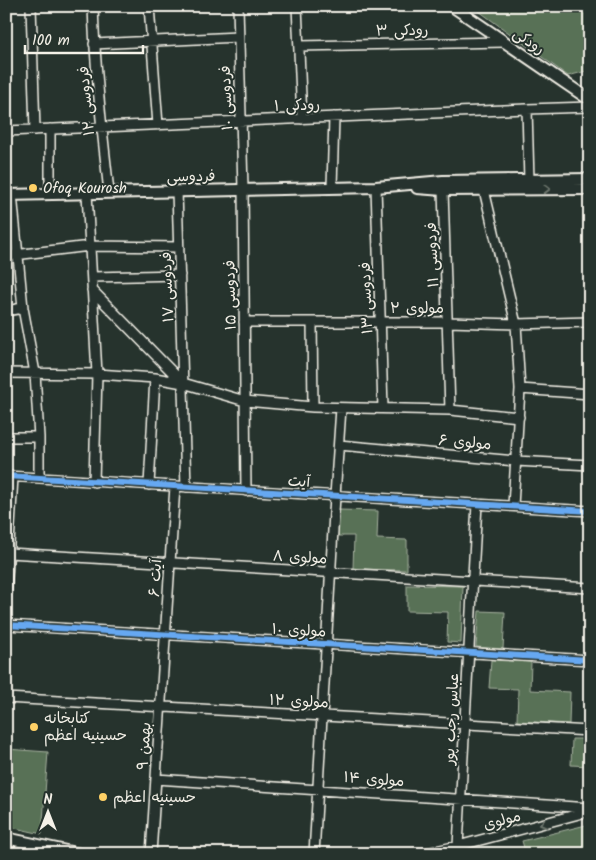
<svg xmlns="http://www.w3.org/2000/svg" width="596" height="860" font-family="Kalam,'Playpen Sans Arabic',sans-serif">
  <rect width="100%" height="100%" fill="#26332d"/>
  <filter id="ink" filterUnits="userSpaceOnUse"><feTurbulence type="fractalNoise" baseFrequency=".02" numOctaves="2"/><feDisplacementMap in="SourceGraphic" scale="10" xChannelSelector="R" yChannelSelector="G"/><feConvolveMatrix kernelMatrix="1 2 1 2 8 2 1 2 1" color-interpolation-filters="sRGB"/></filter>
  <g filter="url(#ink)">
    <path fill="#587156" stroke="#a6b19f" d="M 472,6 L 588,6 L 590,12 L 590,70 L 568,76 Z
      M 339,510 L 378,511 L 377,539 L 407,540 L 407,570 L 353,569 L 354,536 L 338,536 Z
      M 407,585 L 463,586 L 461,643 L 447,642 L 448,612 L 407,611 Z
      M 479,611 L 505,612 L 503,649 L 476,647 Z
      M 491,660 L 531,662 L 530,690 L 570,692 L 569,724 L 517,721 L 518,689 L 489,688 Z
      M 572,739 L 590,739 L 590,766 L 571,765 Z
      M 6,749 L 48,752 L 42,834 L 6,826 Z
      M 590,824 L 590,854 L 526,854 L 522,841 Z"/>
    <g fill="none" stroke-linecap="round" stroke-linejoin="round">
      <g stroke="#f4f1e8" stroke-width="12">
        <path id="minor" d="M 31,6 L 35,130
          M 93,6 C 95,69 102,130 109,192
          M 149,6 L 158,125
          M 238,6 L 243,189 L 246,491
          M 297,6 L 302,119
          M 94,44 L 238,37
          M 299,46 L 505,42
          M 527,109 L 529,181
          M 50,129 L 50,194
          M 6,131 L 527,109 L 590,107
          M 332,187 L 334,117
          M 376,187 L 383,408
          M 443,190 L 450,410
          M 484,190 L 516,324 L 520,389 L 513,506
          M 177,191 L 186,487
          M 87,193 L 97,374 L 94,482
          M 12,194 L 23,308 L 35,373 L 39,437 L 39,478
          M 6,256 L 90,246 L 179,247
          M 92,277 L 180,275
          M 92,290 L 183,383
          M 6,311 L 23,308
          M 244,322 L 448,322 L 516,324 L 590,322
          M 312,322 L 313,407
          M 6,373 L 97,374 L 155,378 L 183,383 L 245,401 L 313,407 L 450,410 L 519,417
          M 520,389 L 590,394
          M 6,437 L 39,437
          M 339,445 L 516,461 L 590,465
          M 6,476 L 590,511
          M 149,485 L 155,378
          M 9,553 L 590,588
          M 6,595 L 13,477
          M 6,625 L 590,660
          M 6,698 L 590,731
          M 156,779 L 590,808
          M 458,846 L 477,504
          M 151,854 L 175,486
          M 314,854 L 335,496 L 341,408
          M 421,854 L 458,846 L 590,811"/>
      </g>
      <g stroke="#f4f1e8" stroke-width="14">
        <path id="major" d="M 452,6 L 590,100
          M 417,188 L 443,190 L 590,189
          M 6,195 L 376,187 L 443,181 L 590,179
          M 6,838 L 80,854"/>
      </g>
      <use href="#minor" stroke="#26332d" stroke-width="9"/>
      <use href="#major" stroke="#26332d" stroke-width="10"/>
      <g stroke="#26332d" stroke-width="9">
        <path id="cycleway" d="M 6,476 L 590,511
          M 6,625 L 590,660"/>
      </g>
      <use href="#cycleway" stroke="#66a8f1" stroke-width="6"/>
    </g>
    <defs><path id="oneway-chevron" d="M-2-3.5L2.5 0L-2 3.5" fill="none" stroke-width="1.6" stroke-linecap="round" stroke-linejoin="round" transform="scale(1.25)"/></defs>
    <g stroke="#6e766e">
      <use href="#oneway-chevron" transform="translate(547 189)"/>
      <use href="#oneway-chevron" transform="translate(543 824) rotate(165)"/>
    </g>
  </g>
  <g fill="#ffd166" stroke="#26332d" stroke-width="2">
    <circle cx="33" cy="188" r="5"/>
    <circle cx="34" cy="727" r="5"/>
    <circle cx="103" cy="797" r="5"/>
  </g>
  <g text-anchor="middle" stroke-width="4" stroke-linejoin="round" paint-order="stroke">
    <g font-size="15" fill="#f4f1e8" stroke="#26332d">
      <text transform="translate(402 30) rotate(-1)" y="5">رودکی ۳</text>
      <text transform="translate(529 41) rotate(34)" y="5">رودکی</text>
      <text transform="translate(226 98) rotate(-92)" y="5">فردوسی ۱۰</text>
      <text transform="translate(86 101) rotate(-95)" y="5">فردوسی ۱۲</text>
      <text transform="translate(297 105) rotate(-2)" y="5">رودکی ۱</text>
      <text transform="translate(191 176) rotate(-1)" y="5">فردوسی</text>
      <text transform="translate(432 255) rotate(-92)" y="5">فردوسی ۱۱</text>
      <text transform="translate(167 287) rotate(-92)" y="5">فردوسی ۱۷</text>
      <text transform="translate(230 295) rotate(-91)" y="5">فردوسی ۱۵</text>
      <text transform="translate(366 298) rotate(-92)" y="5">فردوسی ۱۳</text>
      <text x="417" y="313">مولوی ۲</text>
      <text transform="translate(465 442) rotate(5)" y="5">مولوی ۶</text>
      <text transform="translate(299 481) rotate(3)" y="5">آیت</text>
      <text transform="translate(300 557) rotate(3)" y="5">مولوی ۸</text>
      <text transform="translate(155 578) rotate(-86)" y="5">آیت ۶</text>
      <text transform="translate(299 630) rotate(3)" y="5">مولوی ۱۰</text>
      <text transform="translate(299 701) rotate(3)" y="5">مولوی ۱۲</text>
      <text transform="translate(451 719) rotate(-87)" y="5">عباس رجب پور</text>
      <text transform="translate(144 746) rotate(-86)" y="5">بهمن ۹</text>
      <text transform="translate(374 779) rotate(4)" y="5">مولوی ۱۴</text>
      <text transform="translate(502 820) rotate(-15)" y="5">مولوی</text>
    </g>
    <g font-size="15" fill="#f4f1e8" stroke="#26332d" text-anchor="start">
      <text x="43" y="193">Ofoq Kourosh</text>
      <text x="44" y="723">کتابخانه<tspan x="44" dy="17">حسینیه اعظم</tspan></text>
      <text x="113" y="802">حسینیه اعظم</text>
    </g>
  </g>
  <rect width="596" height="860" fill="none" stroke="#26332d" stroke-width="25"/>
  <rect x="12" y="12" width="571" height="835" fill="none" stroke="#f4f1e8" stroke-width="2" filter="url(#ink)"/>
  <g transform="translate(48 812)" stroke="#26332d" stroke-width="4" paint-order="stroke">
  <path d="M0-4L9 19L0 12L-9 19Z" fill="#f4f1e8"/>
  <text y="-8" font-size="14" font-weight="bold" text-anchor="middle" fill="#f4f1e8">N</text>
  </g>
  <path d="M25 45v8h118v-8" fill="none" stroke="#f4f1e8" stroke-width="2.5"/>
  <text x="32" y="45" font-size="15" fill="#f4f1e8" stroke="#26332d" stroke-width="4" paint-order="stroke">100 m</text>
</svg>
